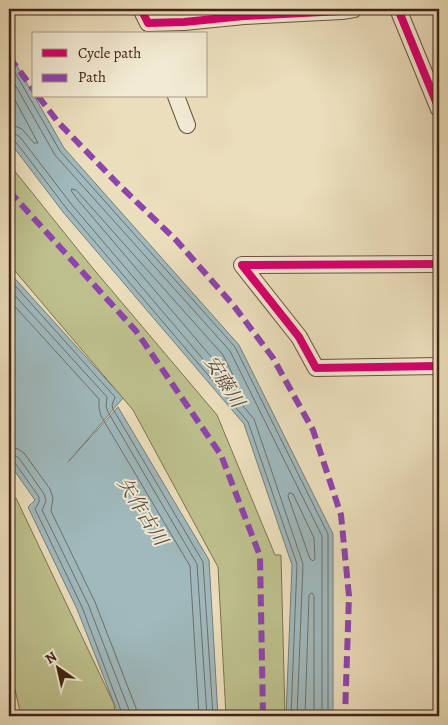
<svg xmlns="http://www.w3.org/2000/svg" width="448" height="725" font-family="Alegreya,'Noto Serif JP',serif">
  <rect width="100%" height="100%" fill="#ebdebc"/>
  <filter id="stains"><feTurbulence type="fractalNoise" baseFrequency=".004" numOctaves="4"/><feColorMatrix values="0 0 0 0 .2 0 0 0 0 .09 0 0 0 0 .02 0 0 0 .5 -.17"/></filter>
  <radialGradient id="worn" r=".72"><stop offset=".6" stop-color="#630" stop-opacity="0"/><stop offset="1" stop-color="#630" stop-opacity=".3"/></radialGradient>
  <path fill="#bdc08d" stroke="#7f7251" d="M 9,164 L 91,266 L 217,415 L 275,555 L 281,555 L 285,716 L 226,716 L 218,567 L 133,410 L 9,264 Z
    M 16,498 L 114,704 L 115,716 L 21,716 L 9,663 L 9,505 Z"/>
  <path fill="#9fb9bd" stroke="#797d7a" d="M 9,52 L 64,148 L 239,345 L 333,534 L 333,716 L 286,716 L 292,565 L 244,424 L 63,212 L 9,141 Z
    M 9,272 L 123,398 L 68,462 L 118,407 L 209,560 L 218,716 L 119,716 L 77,609 L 28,507 L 35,500 L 9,463 Z"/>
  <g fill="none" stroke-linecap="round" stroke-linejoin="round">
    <path stroke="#706e69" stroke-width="1" d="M 9,62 L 60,151 L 235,347 L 328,534 L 328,716
      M 9,74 L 55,155 L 230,351 L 322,536 L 322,716
      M 9,89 L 38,143 L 34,143 L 22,129 L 15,126 L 9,125
      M 9,133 L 14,133 L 20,137 L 72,205 L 254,419 L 303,564 L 297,716
      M 9,139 L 15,141 L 67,209 L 248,422 L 297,564 L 291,716
      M 72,189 L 76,190 L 223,355 L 234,377 L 234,380 L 230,379 L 78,200 L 72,192 Z
      M 9,279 L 115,397 L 112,405 L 113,409 L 203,562 L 213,716
      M 9,289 L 107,397 L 106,406 L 108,412 L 197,564 L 207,716
      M 9,300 L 99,399 L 99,408 L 101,416 L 190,566 L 199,716
      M 9,447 L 18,449 L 24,453 L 50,489 L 53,498 L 51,511 L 95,602 L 136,708 L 137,716
      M 9,455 L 14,455 L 19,458 L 44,494 L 46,501 L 42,510 L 88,604 L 129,710 L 130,716
      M 9,461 L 15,463 L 39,497 L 39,502 L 35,509 L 82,607 L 123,716
      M 290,493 L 293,494 L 314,538 L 315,559 L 313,561 L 310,559 L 288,496 Z
      M 305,716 L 309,595 L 312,593 L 314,596 L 314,716"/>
    <g stroke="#6c523f" stroke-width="18">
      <path id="minor" d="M 141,9 L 148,23 L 184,22 L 244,16 L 342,11 L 354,9
        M 398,9 L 439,109
        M 176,96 L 187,125
        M 439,264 L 242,265 L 299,337 L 316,368 L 439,366"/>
    </g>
    <use href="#minor" stroke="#f2ead3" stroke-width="16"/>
    <path stroke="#8e44ad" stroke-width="6" stroke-dasharray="12 6" stroke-linecap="butt" d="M 9,57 L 34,90
      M 38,96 L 58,122 L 116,182 L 176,240 L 234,306 L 273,358 L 313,430 L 341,515 L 349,596 L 345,716
      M 9,191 L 136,331 L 221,455 L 260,556 L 263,716"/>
    <g stroke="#f2ead3" stroke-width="11">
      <path id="cycleway" d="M 141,9 L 148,23 L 184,22 L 244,16 L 342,11 L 354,9
        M 398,9 L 439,109
        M 439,264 L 242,265 L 299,337 L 316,368 L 439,366"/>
    </g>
    <use href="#cycleway" stroke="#d6006c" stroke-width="8"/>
  </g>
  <g text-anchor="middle" stroke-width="4" stroke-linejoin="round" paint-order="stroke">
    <g font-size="19" font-style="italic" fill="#58493f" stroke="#f2ead3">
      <text transform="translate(225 381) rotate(58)" y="7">安藤川</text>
      <text transform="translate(143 511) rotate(58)" y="7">矢作古川</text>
    </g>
  </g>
  <rect width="448" height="725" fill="none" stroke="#ebdebc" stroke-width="30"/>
  <rect x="10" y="10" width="428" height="705" fill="none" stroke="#412415" stroke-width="2.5"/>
  <rect x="15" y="15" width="418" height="695" fill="none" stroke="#412415"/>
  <rect x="32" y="32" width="175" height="65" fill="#f2ead3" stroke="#ab9b87"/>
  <rect x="42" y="49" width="25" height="8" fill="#d6006c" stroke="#ab9b87"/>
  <text x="78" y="58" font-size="15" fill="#412415">Cycle path</text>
  <rect x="42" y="74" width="25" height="8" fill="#8e44ad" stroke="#ab9b87"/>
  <text x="78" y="82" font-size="15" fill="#412415">Path</text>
  <g transform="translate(58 668) rotate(326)" stroke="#f2ead3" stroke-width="4" paint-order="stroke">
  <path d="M0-4L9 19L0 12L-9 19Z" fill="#412415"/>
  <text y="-8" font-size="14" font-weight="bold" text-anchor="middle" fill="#412415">N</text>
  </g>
  <rect width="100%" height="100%" filter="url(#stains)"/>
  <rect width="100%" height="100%" fill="url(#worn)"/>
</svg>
